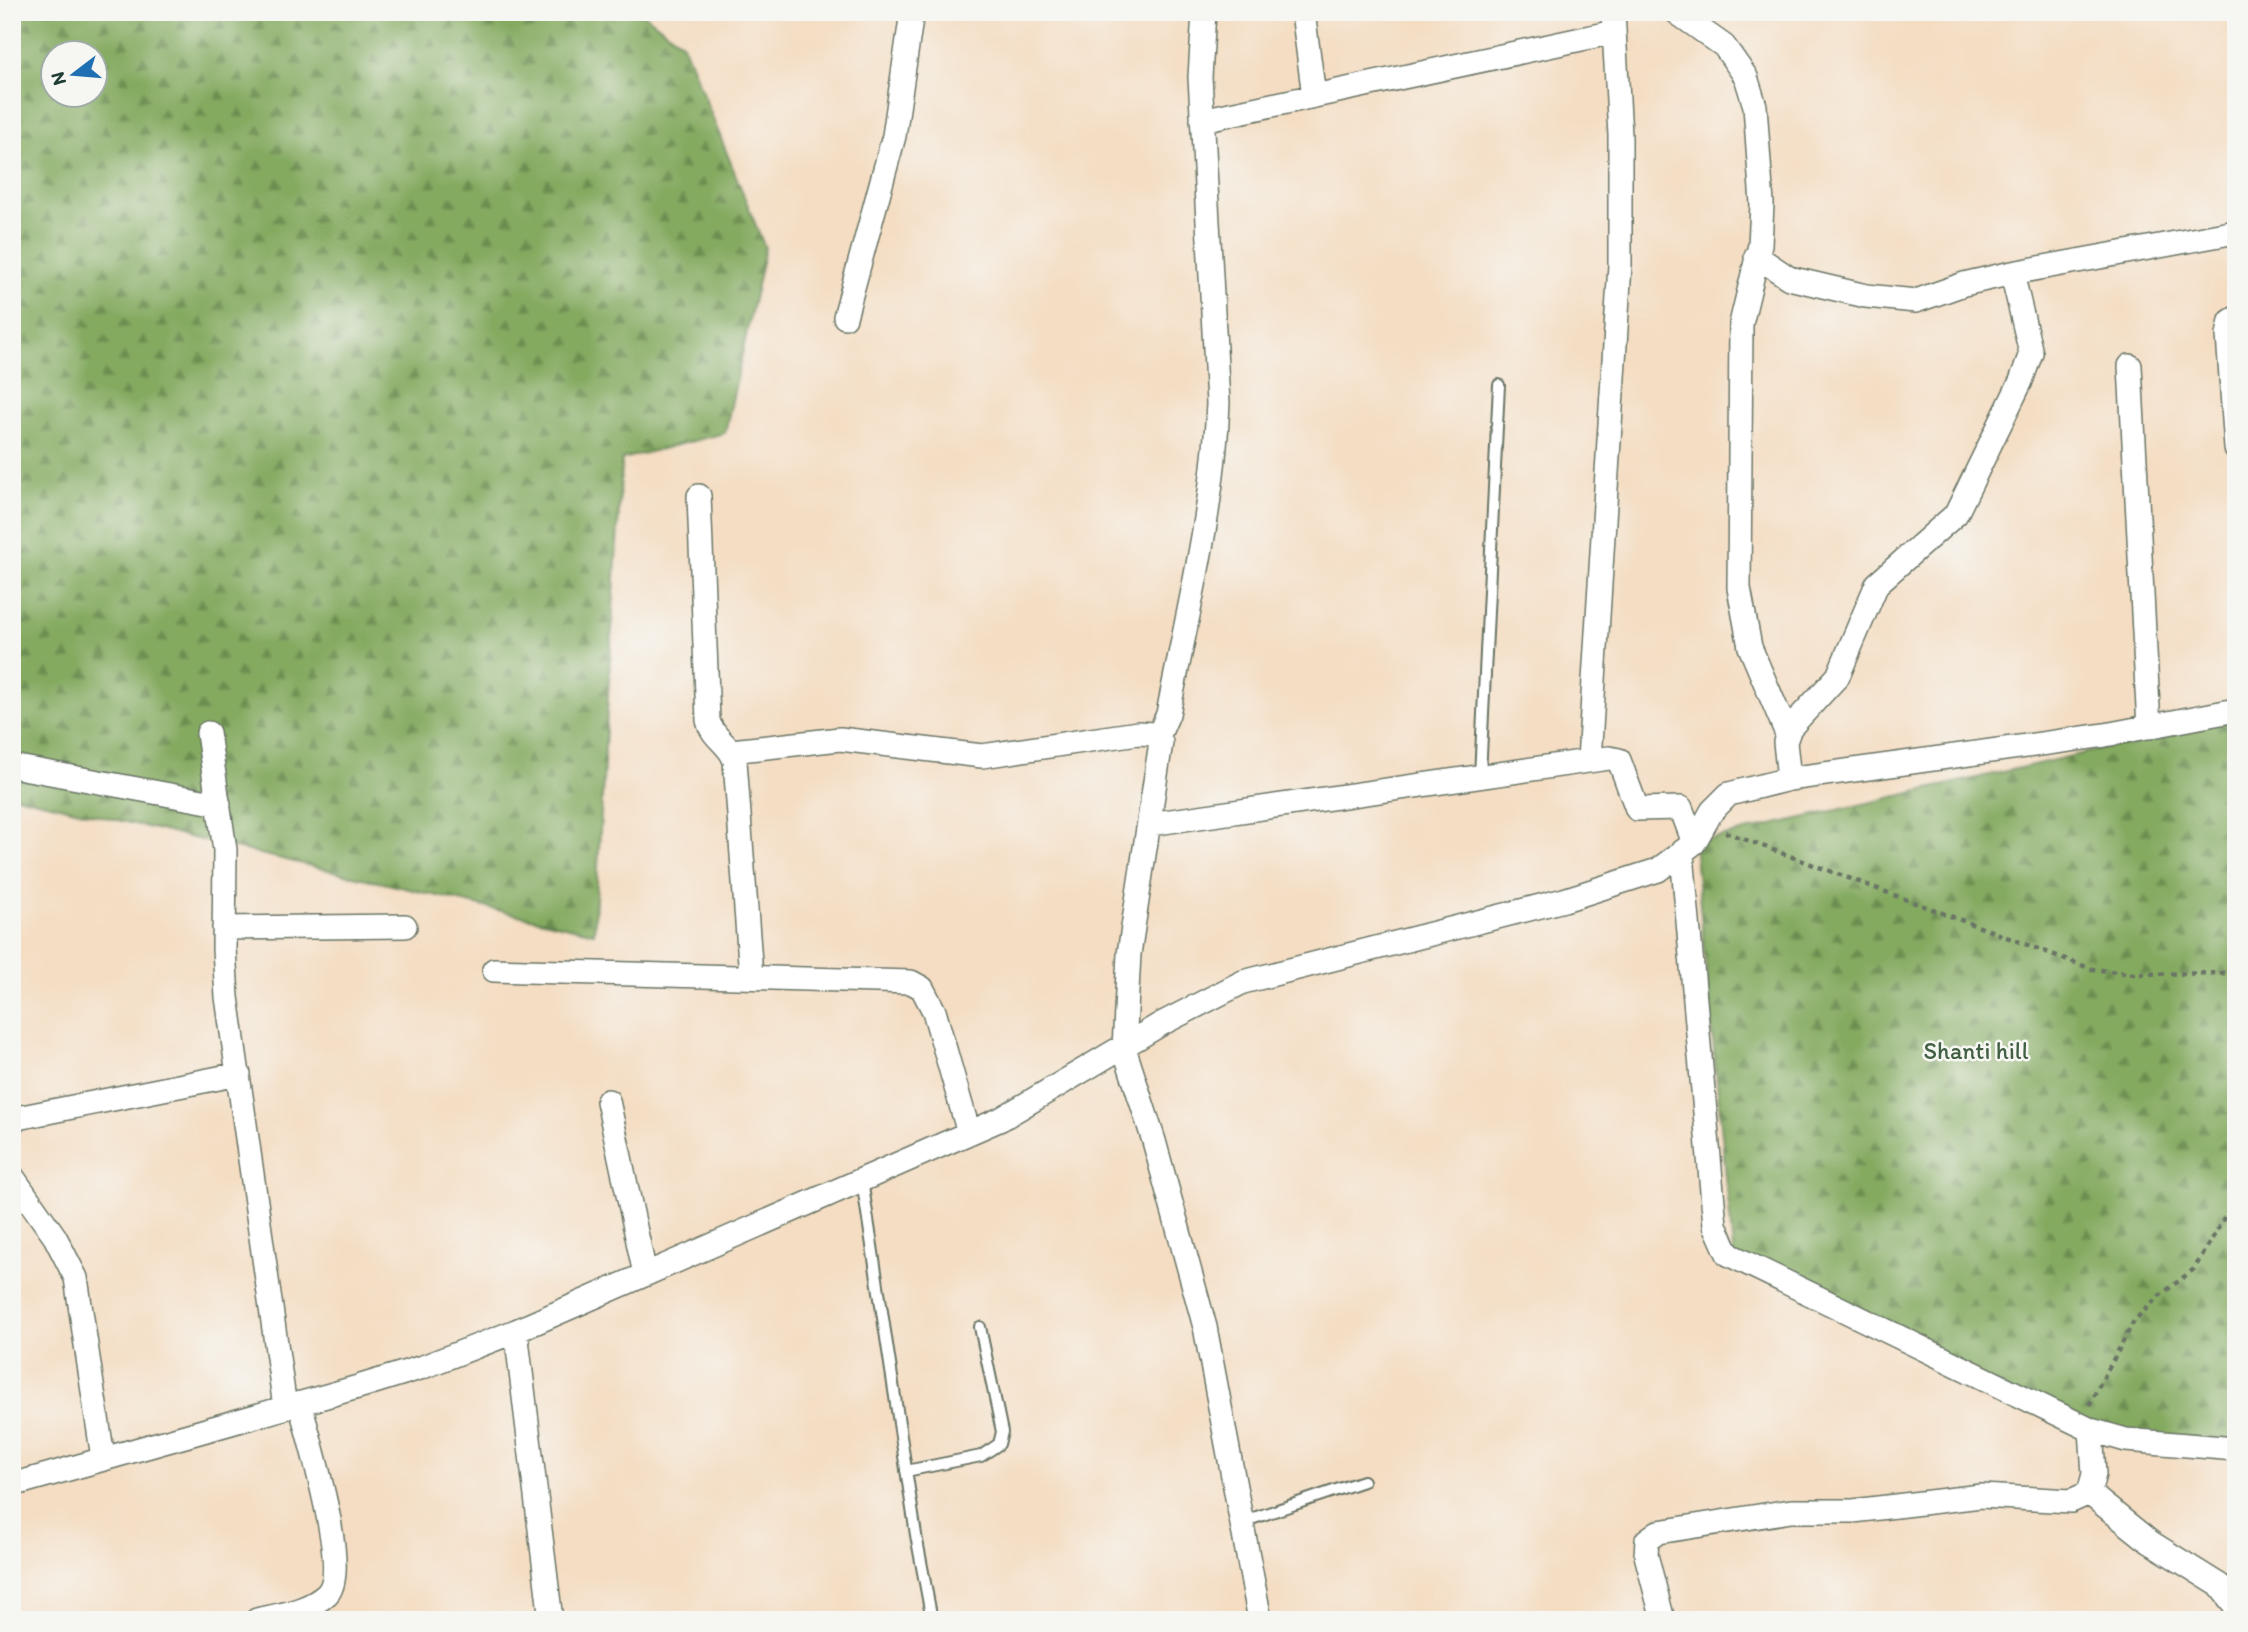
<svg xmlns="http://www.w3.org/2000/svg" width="2248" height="1632" font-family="Itim,sans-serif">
  <defs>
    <pattern id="forest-firs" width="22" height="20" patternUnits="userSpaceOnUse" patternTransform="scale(1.75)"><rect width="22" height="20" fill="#84aa60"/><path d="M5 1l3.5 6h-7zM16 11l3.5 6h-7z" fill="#6b8c50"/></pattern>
  </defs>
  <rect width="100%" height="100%" fill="#f6f6f2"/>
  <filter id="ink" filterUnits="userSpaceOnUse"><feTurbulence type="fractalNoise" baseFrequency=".0143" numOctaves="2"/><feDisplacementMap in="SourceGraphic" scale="14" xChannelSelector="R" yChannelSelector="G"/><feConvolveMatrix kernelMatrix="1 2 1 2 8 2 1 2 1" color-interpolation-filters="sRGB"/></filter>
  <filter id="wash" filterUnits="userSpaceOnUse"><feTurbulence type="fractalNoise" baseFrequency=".00686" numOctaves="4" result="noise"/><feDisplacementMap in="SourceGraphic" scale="28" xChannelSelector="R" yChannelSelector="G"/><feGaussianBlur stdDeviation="1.57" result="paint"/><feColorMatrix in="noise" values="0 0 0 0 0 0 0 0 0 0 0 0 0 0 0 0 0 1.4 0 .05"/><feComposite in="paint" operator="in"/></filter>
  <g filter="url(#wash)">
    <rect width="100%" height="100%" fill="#f4ddc2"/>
    <path fill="url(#forest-firs)" stroke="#52744a" stroke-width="2" fill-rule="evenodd" d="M 12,12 L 641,12 L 683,44 L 765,248 L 725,433 L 622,459 L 594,933 L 12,795 ZM 52,52 L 94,52 L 94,94 L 52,94 Z
      M 2236,718 L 2236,1456 L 2078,1424 L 1734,1260 L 1694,843 Z"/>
  </g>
  <g filter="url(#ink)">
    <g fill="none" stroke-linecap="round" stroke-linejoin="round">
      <g stroke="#6a7566" stroke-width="14">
        <path id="lane" d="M 1480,776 L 1499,385
          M 862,1180 L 916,1535 L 932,1620
          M 906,1471 L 981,1456 L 999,1444 L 1002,1432 L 980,1327
          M 1242,1522 L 1363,1481"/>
      </g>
      <g stroke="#6a7566" stroke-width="26">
        <path id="street" d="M 1303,12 L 1314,96
          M 1676,12 L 1724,46 L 1746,77 L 1755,106 L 1762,204 L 1760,245 L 1741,324 L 1739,588 L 1750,647 L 1787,734
          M 1202,120 L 1614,32
          M 1756,256 L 1789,278 L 1866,296 L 1916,301 L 1964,284 L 2012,273
          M 845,317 L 894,136 L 912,12
          M 2236,318 L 2231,321 L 2228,335 L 2236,448
          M 2130,366 L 2149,727
          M 699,496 L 708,720 C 712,738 730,744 735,761 L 751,976
          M 208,733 L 225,850 L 224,949 L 227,997 L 285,1407
          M 1158,737 L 1168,714 C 1188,611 1214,508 1218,403 L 1200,77 L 1204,12
          M 731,751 L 840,739 L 982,756 L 1138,733 L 1154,734 L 1161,742 L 1129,954 L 1124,1048 L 1154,1141 L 1205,1327 L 1260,1620
          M 1589,760 L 1620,265 L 1620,135 L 1613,12
          M 12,766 L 219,804
          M 1789,779 L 1785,742 L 1790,728 L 1838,676 L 1877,584 L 1956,514 L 2021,381 L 2031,353 L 2012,273 L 2236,232
          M 1150,824 L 1609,758 L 1619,760 L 1637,809 L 1681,808 L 1694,843
          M 1682,854 L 1715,1225 L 1728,1254 L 2091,1430 L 2126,1440 L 2236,1449
          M 224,928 L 405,926
          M 494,970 L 911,982 L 922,988 L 934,1011 L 969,1133
          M 608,1101 L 645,1274
          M 12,1119 L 239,1074
          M 12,1176 L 55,1237 L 76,1278 L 103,1458
          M 516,1331 L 551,1620
          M 12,1485 L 358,1387 L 423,1367 L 516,1331 L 1001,1119 L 1161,1024 L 1243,982 L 1564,900 L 1658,870 L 1694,843 L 1712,811 L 1729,794 L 1789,779 L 2105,735 L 2236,710
          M 2089,1493 L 2150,1542 L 2219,1585 L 2236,1607
          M 257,1620 C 280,1615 309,1611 327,1594 C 351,1570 308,1438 300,1403
          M 1663,1620 L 1646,1555 L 1647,1540 L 1658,1532 L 1791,1511 L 1853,1511 L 1981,1496 L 2071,1501 L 2089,1493 L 2094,1474 L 2091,1430"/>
      </g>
      <path stroke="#6a7566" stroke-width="4.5" stroke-dasharray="5 5" stroke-linecap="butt" d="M 1725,832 L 2092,969 L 2134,974 L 2236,973
        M 2089,1405 L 2134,1321 L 2158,1297 L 2194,1269 L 2236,1198"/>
      <use href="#lane" stroke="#fff" stroke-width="10"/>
      <use href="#street" stroke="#fff" stroke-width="23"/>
    </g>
  </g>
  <g text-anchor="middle" stroke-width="5" stroke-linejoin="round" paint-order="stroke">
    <g font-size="24" fill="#415f42" stroke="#f6f6f2">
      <text x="1976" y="1059">Shanti hill</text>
    </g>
  </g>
  <rect width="2248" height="1632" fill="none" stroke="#f6f6f2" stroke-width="42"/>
  <g transform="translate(74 74) rotate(254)"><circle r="33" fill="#f6f6f2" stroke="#a0aca6" stroke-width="2"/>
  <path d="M0-5L12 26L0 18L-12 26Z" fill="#1f6fb2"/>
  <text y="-10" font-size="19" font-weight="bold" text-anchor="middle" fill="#1f3d34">N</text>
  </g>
</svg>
